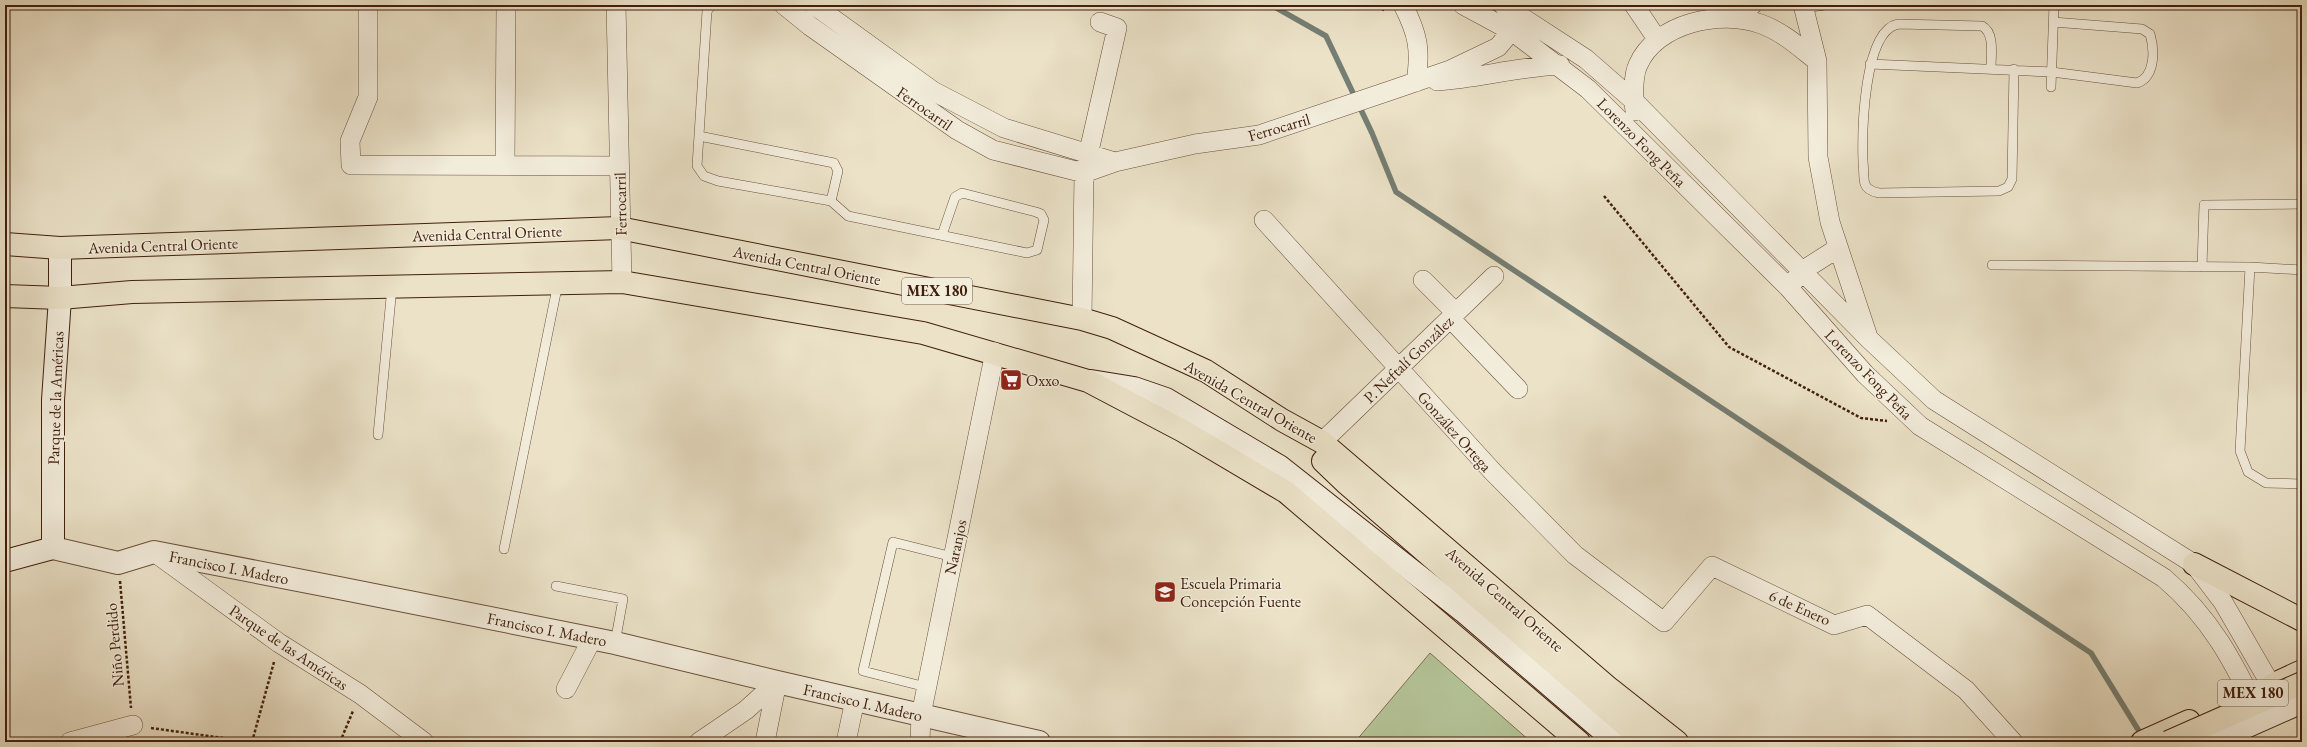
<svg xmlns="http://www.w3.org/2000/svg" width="2307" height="747" font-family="'EB Garamond',serif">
  <rect width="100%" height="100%" fill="#ebe2c8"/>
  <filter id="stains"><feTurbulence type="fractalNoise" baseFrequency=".005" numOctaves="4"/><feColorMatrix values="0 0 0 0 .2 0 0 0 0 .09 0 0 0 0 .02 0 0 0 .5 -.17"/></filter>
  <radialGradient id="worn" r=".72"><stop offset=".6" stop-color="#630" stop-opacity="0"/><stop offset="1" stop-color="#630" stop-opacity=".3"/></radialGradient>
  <path fill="#b4c498" stroke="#7a7252" d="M 1430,653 L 1531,742 L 1355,742 Z"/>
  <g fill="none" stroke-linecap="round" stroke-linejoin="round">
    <path stroke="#757e73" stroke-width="5.5" d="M 1271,5 L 1326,36 L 1372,133 L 1396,192 L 2091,653 L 2142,736"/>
    <g stroke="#6c503b" stroke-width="10">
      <path id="service" d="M 1804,8 L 1825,5
        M 1870,64 L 2052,72 L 2137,83 C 2155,77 2155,51 2150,34 L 2142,29 L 2053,22
        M 1991,68 C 1991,55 1995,33 1982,26 L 1898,24 C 1863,31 1862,133 1863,162 C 1864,168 1863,178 1865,184 C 1867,190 1874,192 1879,193 L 1999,191 L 2008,187 L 2012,179 L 2014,69
        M 2051,87 L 2054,5
        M 699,136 L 834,163 L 838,171 L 831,201 L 718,181 L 704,176 L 697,166 L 707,11 L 712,5
        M 831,201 L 848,216 L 1027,253 L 1037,250 L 1044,220 L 1041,214 L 1036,212 L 962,193 L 955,197 L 942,235
        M 1992,265 L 2250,267 L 2302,270
        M 2202,267 L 2204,205 L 2302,204
        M 2250,267 L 2240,451 L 2248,472 L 2266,483 L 2302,484
        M 378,435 L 392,287
        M 504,549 L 558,283
        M 556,586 L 623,599 L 615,643
        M 926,687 L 863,671 L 893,542 L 953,557"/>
    </g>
    <g stroke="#6c503b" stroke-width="20">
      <path id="minor" d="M 368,5 L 368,97 L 350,141 L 351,165 L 619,166
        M 616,5 L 622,282
        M 784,5 L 810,26 L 957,130 L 993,150 L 1084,173 L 1115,162 L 1195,144 L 1259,135 L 1395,89 L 1450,70 L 1498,47 L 1519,22
        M 814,5 L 933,91 L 1004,128 L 1115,162
        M 1403,5 C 1418,34 1421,50 1416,82
        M 1463,5 L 1513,32 L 1588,89 L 1788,287 L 1865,374 L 1920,426 L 2164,578 C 2211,618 2234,662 2260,717
        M 1503,5 L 1586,59 L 1634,101 L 1869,339 L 1934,400 L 2194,564 L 2223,602 L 2271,685 L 2298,742
        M 1634,5 L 1657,39
        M 1803,5 L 1817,61 L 1818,157 L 1830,222 L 1867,334
        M 1732,18 L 1752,5
        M 1437,81 C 1478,78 1518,67 1560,65
        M 1635,111 C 1633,100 1633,75 1638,65 C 1656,23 1721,9 1761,24 C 1783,32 1799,47 1817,61
        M 505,165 L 506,5
        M 1264,220 L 1493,472 L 1575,555 L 1664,622 L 1712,566 L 1834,625 L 1867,615 L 1966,690 L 2013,742
        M 1423,280 L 1456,313
        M 1794,281 L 1802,271 L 1838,248
        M 1450,318 L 1518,389
        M 1082,319 L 1084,173 L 1117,28 L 1100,22
        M 1322,442 L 1494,276
        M 154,552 L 279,643 L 360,694 L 424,742
        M 566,689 L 592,639
        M 70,742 L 133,725
        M 699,742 L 746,710 L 777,682
        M 765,742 L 777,682
        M 846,742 L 855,700
        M 920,742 L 921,715 L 995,352"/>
    </g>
    <g stroke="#6c503b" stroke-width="24">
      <path id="tertiary" d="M 53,548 L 118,563 L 154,552 L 339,588 L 615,643 L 777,682 L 1039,742"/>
    </g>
    <g stroke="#411f0c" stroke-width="24">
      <path id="secondary" d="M 1091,381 L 1134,388 L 1166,399 L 1279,466 L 1463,611 L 1616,742
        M 5,561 L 53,548 L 53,400 L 60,298 L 60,248"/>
    </g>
    <g stroke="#411f0c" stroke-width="24">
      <path id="primary" d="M 5,244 L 60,248 L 619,228 L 1082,319 L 1112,328 L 1206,371 L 1282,420 L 1322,442 L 1610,689 L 1677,742
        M 5,296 L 60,298 L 132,292 L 622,282 L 923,333 L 1088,381 L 1183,431 L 1286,492 L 1579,742
        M 1323,461 L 1347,484 L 1645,742
        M 2272,685 L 2302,671
        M 2142,742 L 2189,721
        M 2253,742 L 2302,720"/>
    </g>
    <g stroke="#411f0c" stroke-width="24">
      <path id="trunk" d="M 2194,564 L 2302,620"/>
    </g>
    <path stroke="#411f0c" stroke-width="2.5" stroke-dasharray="3 2" stroke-linecap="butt" d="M 1378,5 L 1385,11
      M 1604,196 L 1729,347 L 1861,418 L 1887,421
      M 120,581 L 131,708
      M 151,728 L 252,742
      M 252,742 L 274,662
      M 340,742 L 353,711"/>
    <use href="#service" stroke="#f2ecdb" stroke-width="9"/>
    <use href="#minor" stroke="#f2ecdb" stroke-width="19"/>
    <use href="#tertiary" stroke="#f2ecdb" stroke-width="22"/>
    <use href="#secondary" stroke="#f2ecdb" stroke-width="22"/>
    <use href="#primary" stroke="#ebe2c8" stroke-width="22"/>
    <use href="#trunk" stroke="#ebe2c8" stroke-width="22"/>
    <g stroke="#411f0c" stroke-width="24" stroke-linecap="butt">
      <path id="secondary-bridge" d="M 2212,742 L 2302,702"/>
    </g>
    <g stroke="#411f0c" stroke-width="24" stroke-linecap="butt">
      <path id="primary-bridge" d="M 2168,742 L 2302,683"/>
    </g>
    <use href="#secondary-bridge" stroke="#f2ecdb" stroke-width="22"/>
    <use href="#primary-bridge" stroke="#ebe2c8" stroke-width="22"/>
  </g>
  <defs>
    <g id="supermarket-square" transform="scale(1.15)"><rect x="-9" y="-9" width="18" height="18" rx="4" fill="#8f2418" stroke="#f2ecdb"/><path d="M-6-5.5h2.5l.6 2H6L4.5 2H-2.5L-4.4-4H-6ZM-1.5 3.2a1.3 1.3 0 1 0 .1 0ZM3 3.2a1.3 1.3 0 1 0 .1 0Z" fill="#fff"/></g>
    <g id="school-square" transform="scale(1.15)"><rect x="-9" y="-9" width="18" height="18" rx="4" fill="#8f2418" stroke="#f2ecdb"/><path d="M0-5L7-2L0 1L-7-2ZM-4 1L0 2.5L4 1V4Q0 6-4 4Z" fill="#fff"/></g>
  </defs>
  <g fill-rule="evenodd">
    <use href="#supermarket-square" x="1011" y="380"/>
    <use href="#school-square" x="1165" y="592"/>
  </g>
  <g text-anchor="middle" stroke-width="3" stroke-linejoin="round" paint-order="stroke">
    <g fill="#f2ecdb" stroke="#765c4a" stroke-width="1">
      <rect x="902" y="278" width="70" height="26" rx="3"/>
      <rect x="2218" y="680" width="70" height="26" rx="3"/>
    </g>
    <g font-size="15" font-weight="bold" fill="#411f0c">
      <text x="937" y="296">MEX 180</text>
      <text x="2253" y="698">MEX 180</text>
    </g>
    <g font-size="16" fill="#411f0c" stroke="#f2ecdb">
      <text transform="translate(925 108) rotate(35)" y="6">Ferrocarril</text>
      <text transform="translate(1279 127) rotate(-16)" y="6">Ferrocarril</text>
      <text transform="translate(1642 142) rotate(45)" y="6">Lorenzo Fong Peña</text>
      <text transform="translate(620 204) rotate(-91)" y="6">Ferrocarril</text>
      <text transform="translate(487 233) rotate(-2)" y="6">Avenida Central Oriente</text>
      <text transform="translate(163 245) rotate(-2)" y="6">Avenida Central Oriente</text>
      <text transform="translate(807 265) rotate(11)" y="6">Avenida Central Oriente</text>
      <text transform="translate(1408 359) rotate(-44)" y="6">P. Neftalí González</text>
      <text transform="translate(1869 374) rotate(46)" y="6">Lorenzo Fong Peña</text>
      <text transform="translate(55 398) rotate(-88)" y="6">Parque de la Américas</text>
      <text transform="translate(1251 401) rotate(30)" y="6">Avenida Central Oriente</text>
      <text transform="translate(1455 431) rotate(48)" y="6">González Ortega</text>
      <text transform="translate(955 547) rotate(-78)" y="6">Naranjos</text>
      <text transform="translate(229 567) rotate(11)" y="6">Francisco I. Madero</text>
      <text transform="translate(1505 599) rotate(41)" y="6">Avenida Central Oriente</text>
      <text transform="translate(1800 607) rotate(24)" y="6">6 de Enero</text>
      <text transform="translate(547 629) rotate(11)" y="6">Francisco I. Madero</text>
      <text transform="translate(114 645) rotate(-95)" y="6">Niño Perdido</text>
      <text transform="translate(289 647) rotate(34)" y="6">Parque de las Américas</text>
      <text transform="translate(863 702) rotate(13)" y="6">Francisco I. Madero</text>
    </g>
    <g font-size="16" fill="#411f0c" stroke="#f2ecdb" text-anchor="start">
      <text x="1026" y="386">Oxxo</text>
      <text x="1180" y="589">Escuela Primaria<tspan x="1180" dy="18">Concepción Fuente</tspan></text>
    </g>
  </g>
  <rect width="2307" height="747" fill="none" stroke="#ebe2c8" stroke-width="20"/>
  <rect x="6" y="6" width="2295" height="735" fill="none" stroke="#411f0c" stroke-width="2"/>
  <rect x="10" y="10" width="2287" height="727" fill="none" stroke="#411f0c"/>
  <rect width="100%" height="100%" filter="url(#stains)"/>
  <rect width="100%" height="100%" fill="url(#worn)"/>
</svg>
